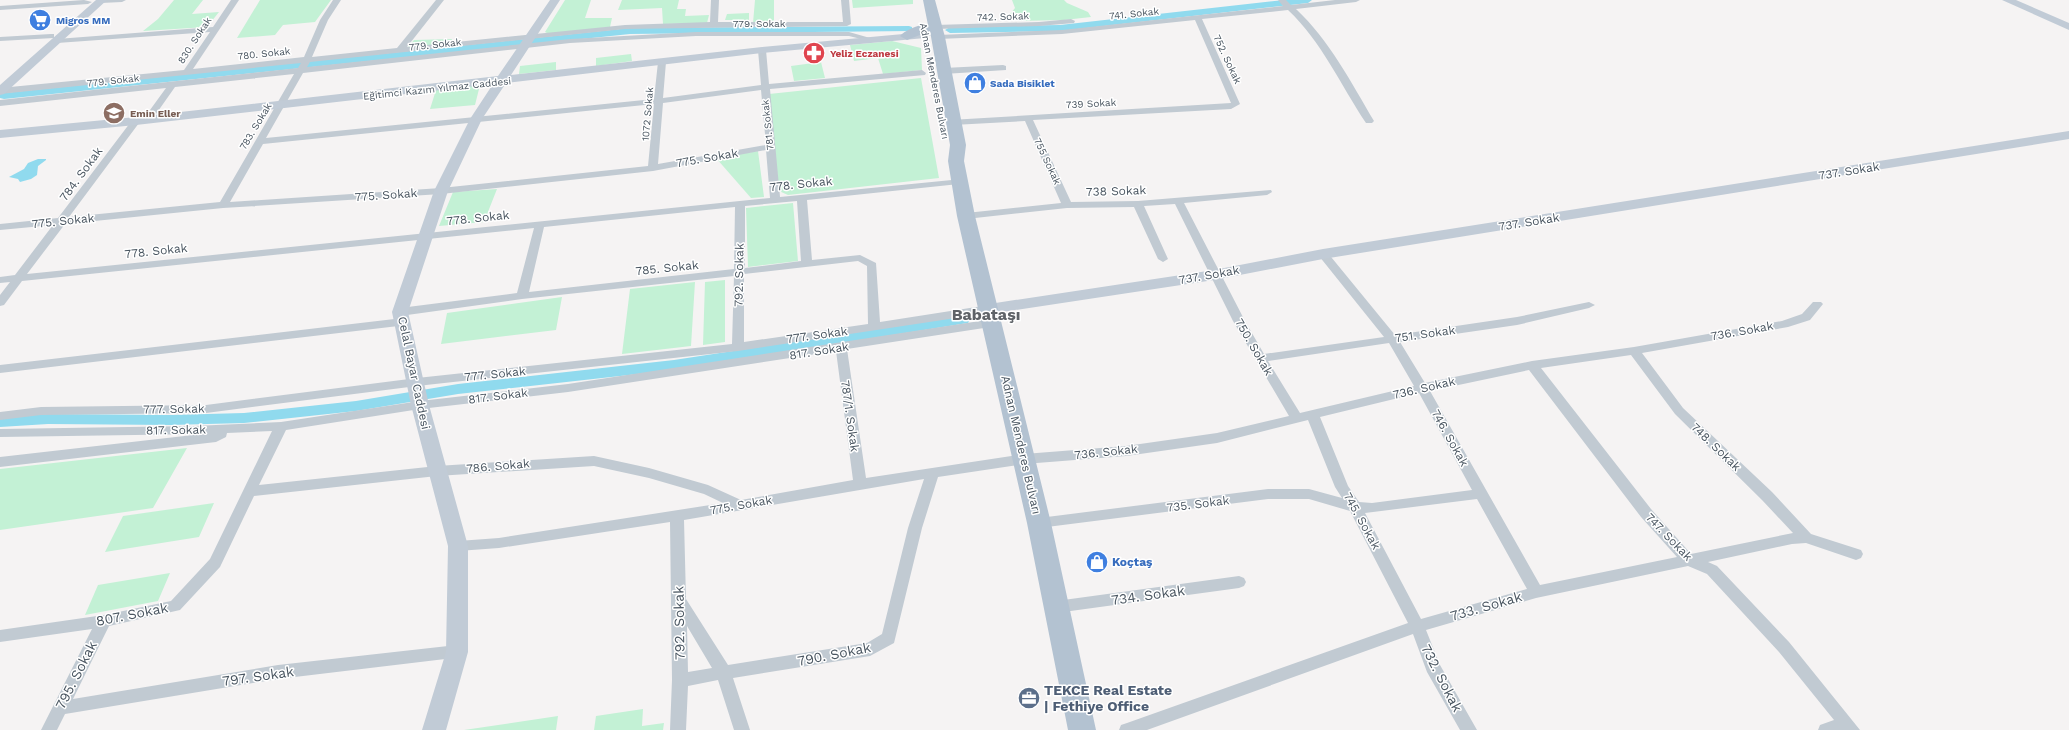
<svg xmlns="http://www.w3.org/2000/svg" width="2069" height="730" font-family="'Work Sans',sans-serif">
  <rect width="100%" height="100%" fill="#f5f3f3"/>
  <path fill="#c3f1d5" d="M 174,0 L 203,0 L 192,14 L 219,12 L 207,27 L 143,31 L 158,19 Z
    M 260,0 L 331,0 L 315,22 L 283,25 L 275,35 L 237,38 Z
    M 565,0 L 591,0 L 585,18 L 612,18 L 610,27 L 549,34 L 545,32 Z
    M 622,0 L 679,0 L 677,9 L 686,9 L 685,16 L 709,15 L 707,23 L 663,24 L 662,8 L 618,10 Z
    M 755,0 L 774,0 L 774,23 L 753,23 Z
    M 852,0 L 913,0 L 913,4 L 853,8 Z
    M 1012,0 L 1064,0 L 1067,3 L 1088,12 L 1091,17 L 1064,20 L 1019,21 L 1010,14 L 1015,8 Z
    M 749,13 L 749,20 L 725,20 L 727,14 Z
    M 452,39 L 451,44 L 407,48 L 414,40 Z
    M 892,41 L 921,48 L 922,70 L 883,74 L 878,58 L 854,61 L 850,45 Z
    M 631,54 L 632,61 L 596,66 L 596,58 Z
    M 556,62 L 556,70 L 519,74 L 520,66 Z
    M 821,62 L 825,78 L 794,81 L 791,66 Z
    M 921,78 L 939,178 L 788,195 L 779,191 L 769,94 Z
    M 480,85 L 475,105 L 430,109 L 436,90 Z
    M 758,151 L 764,197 L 751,198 L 716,158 Z
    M 497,189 L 484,222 L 439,226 L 453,192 Z
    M 793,203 L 798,261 L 748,267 L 746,208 Z
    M 725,280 L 725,342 L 703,345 L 705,282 Z
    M 695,282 L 691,346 L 622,354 L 630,289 Z
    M 562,297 L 556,330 L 441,344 L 447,313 Z
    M 187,448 L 153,508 L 0,530 L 0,469 Z
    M 214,503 L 199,537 L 105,552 L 123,516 Z
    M 170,573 L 158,601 L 85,615 L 98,585 Z
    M 643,709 L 642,726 L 664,723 L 663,730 L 594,730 L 596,716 Z
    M 558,716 L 556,730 L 464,730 Z"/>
  <path fill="#90daee" d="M 38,159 L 46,159 L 46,160 L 38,166 L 37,175 L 31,179 L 20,182 L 18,179 L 9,177 L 24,169 L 28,163 Z"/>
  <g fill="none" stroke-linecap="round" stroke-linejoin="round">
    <path fill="#90daee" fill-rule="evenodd" d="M 1284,0 L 1312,0 L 1308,3 L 1060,31 L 950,33 L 945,30 L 950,27 L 1060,25 Z
      M 909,26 L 912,27 L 912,31 L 630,34 L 4,99 L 0,98 L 0,94 L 4,93 L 630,28 Z
      M 963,316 L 968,317 L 970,320 L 968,323 L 674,370 L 458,394 L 356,411 L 244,423 L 171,425 L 48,424 L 0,427 L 0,417 L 48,414 L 171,415 L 244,413 L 356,401 L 458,384 L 674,360 Z"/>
    <path fill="#c1cad2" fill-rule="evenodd" d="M 84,0 L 92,2 L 88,4 L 0,10 L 0,6 Z
      M 98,0 L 126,0 L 122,2 L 101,3 L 98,3 Z
      M 231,0 L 239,0 L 193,69 L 304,57 L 320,20 L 333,0 L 341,0 L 328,20 L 312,57 L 397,48 L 436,0 L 444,0 L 407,47 L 625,25 L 710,22 L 711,0 L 719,0 L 718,22 L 843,22 L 841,0 L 849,0 L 851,24 L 847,26 L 625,29 L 310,62 L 307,67 L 570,39 L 696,32 L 849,32 L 877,40 L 873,42 L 849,36 L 696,36 L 570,43 L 303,73 L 266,138 L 654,99 L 658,62 L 662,59 L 666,62 L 663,98 L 761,85 L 758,50 L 762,48 L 766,50 L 769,84 L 922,70 L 926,73 L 925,75 L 770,89 L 780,197 L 962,179 L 964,181 L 959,184 L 807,200 L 812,260 L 860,255 L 876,263 L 880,322 L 989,305 L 995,309 L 989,313 L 738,351 L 417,386 L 206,413 L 41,415 L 0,420 L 0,412 L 41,407 L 206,405 L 417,378 L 732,344 L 734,276 L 522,299 L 400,316 L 394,312 L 400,308 L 517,293 L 534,228 L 22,281 L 4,305 L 0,306 L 0,295 L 10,282 L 0,283 L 0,277 L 15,275 L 53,225 L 0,230 L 0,224 L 58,218 L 133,119 L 150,110 L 166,88 L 0,106 L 0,100 L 298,68 L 301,63 L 0,94 L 0,88 L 184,70 L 210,32 L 57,43 L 53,41 L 57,39 L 213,27 ZM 294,74 L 220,202 L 69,217 L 139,123 L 156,114 L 175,87 ZM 761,90 L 766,145 L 658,164 L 663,103 ZM 654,104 L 648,166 L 441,188 L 230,202 L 263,144 ZM 766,150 L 770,198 L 27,274 L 65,224 L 223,208 L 441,194 L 653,171 ZM 797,201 L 801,261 L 745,268 L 745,206 ZM 735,207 L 734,269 L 529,292 L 544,227 ZM 858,261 L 867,266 L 868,324 L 744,342 L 744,274 Z
      M 1278,0 L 1286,0 L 1291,5 L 1335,0 L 1360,0 L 1356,2 L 1296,9 C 1329,40 1351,82 1374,121 L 1372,123 L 1366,123 C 1340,84 1322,42 1288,10 L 1202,19 L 1240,104 L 1231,109 L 1033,120 L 1071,202 L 1138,201 L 1271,190 L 1272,192 L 1267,195 L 1184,203 L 1245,321 L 1264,354 L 1384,337 L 1319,256 L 1318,254 L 1323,251 L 1327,252 L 1395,335 L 1517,317 L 1589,302 L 1595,305 L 1589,308 L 1517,325 L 1400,342 L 1425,383 L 1532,361 L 1634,347 L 1782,321 L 1802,314 L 1813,302 L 1821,302 L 1823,304 L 1810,320 L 1788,327 L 1642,353 L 1683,408 L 1772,492 L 1811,534 L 1861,550 L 1863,554 L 1861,558 L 1856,560 L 1806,543 L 1792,544 L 1708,562 L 1717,566 L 1789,642 L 1860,730 L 1818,730 L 1820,725 L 1834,720 L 1779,652 L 1707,574 L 1688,566 L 1536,598 L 1426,630 L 1440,665 L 1477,730 L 1460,730 L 1427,672 L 1413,634 L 1147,730 L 1119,730 L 1121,725 L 1127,723 L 1408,623 L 1350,511 L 1309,499 L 1268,499 L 1039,528 L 1034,527 L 1032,523 L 1034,519 L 1039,518 L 1268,489 L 1309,489 L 1342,498 L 1335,487 L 1308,420 L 1217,443 L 1126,456 L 1024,464 L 938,477 L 922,528 L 894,643 L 870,656 L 733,678 L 750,730 L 734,730 L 718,680 L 688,686 L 686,730 L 670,730 L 672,680 L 670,522 L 499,548 L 458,551 L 453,550 L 451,546 L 453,542 L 458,541 L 499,538 L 723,503 L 704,494 L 649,478 L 594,466 L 437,476 L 254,496 L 220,567 L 180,610 L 109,626 L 73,699 L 278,665 L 457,645 L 462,647 L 465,652 L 462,657 L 278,679 L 65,714 L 57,730 L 41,730 L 92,629 L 0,642 L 0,630 L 104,615 L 171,601 L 210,559 L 272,431 L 227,433 L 226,437 L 216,442 L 0,467 L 0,457 L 202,434 L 0,437 L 0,429 L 193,426 L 281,422 L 420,401 L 568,384 L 993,319 L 997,320 L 999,323 L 997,326 L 847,349 L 866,478 L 1024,454 L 1126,446 L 1217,433 L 1289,416 L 1233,321 L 1175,204 L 1144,206 L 1168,259 L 1163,262 L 1158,259 L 1134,207 L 1067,208 L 966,219 L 961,216 L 966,213 L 1061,203 L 1025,121 L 953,125 L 948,122 L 950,120 L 1231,103 L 1195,20 L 1062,34 L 938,39 L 934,37 L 938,35 L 1062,30 L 1283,6 ZM 1389,343 L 1414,386 L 1300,413 L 1268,361 ZM 836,351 L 853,480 L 741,500 L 708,485 L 649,468 L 594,456 L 437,466 L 259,485 L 286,430 L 420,409 L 568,392 ZM 1631,355 L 1675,414 L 1762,500 L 1793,533 L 1691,554 L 1651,509 L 1541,368 ZM 1529,370 L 1641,517 L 1677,557 L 1540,585 L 1430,391 ZM 1419,393 L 1472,490 L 1372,503 L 1359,502 L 1348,486 L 1320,417 ZM 924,479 L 908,528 L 882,634 L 867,643 L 728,665 L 686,599 L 684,520 ZM 1477,499 L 1527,589 L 1421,619 L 1365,513 ZM 687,626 L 712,668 L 688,672 Z
      M 1071,19 L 1075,21 L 1074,23 L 1039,26 L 935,29 L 931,27 L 935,25 L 1039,22 Z
      M 51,34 L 54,34 L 54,38 L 0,41 L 0,37 Z
      M 1003,65 L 1006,66 L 1006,70 L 944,74 L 940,71 L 944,68 Z
      M 403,318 L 407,319 L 409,322 L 407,325 L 0,373 L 0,365 Z
      M 1239,576 L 1244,578 L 1246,582 L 1244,586 L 1239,588 L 1056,613 L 1051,611 L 1049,607 L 1051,603 L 1056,601 Z"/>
    <path fill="#c1cbd6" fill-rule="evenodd" d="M 96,0 L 107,0 L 4,94 L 0,95 L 0,85 Z
      M 550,0 L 560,0 L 511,75 L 762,47 L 925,32 L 931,35 L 925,38 L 762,53 L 506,83 L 482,119 L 448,191 L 408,312 L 429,405 L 468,546 L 468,652 L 446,730 L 422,730 L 446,652 L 448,546 L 411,405 L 392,312 L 434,191 L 470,119 L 493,84 L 136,125 L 0,138 L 0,130 L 136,117 L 498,76 Z
      M 2002,0 L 2016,0 L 2069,23 L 2069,30 Z
      M 2069,131 L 2069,139 L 1323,259 L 1214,280 L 989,314 L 983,313 L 981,309 L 983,305 L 989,304 L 1214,270 L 1323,249 Z"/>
    <path fill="#b3c2d1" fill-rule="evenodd" d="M 923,0 L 935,0 L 945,37 L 966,145 L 964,161 L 975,216 L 1051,523 L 1096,730 L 1068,730 L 1027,523 L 957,216 L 948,161 L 950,145 L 930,31 L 907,40 L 900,36 C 905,30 921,23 928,25 Z"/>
  </g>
  <defs>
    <g id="supermarket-disc" transform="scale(1.15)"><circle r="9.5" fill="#3f7fe0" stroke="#fff"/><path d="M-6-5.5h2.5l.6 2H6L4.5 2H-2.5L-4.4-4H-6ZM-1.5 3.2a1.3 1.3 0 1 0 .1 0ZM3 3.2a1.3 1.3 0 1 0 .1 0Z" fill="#fff"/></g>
    <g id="pharmacy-disc" transform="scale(1.15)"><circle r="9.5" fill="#e0444e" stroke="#fff"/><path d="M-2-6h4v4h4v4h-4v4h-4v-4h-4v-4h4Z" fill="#fff"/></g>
    <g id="shop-disc" transform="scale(1.15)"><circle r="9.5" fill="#3f7fe0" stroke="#fff"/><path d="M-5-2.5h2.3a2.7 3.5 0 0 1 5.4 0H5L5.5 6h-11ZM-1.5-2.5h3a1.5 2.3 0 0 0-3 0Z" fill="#fff"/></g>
    <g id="school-disc" transform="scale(1.15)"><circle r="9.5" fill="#8d6e63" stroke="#fff"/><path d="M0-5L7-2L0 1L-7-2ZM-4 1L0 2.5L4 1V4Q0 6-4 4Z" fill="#fff"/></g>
    <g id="office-disc" transform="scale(1.15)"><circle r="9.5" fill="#5c6f8a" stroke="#fff"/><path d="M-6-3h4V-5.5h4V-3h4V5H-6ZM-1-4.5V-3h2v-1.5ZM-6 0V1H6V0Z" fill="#fff"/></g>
  </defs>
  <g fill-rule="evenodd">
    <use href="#supermarket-disc" x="40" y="20"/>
    <use href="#pharmacy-disc" x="814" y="53"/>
    <use href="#shop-disc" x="975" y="83"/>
    <use href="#school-disc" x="114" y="113"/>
    <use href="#shop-disc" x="1097" y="562"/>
    <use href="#office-disc" x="1029" y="698"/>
  </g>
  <g text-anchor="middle" stroke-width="3" stroke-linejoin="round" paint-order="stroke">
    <g font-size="10" fill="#4a5661" stroke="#fff">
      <text transform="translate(1134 13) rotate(-6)" y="4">741. Sokak</text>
      <text transform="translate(1003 16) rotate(-2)" y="4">742. Sokak</text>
      <text x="759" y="27">779. Sokak</text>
      <text transform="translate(194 40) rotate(-57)" y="4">830. Sokak</text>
      <text transform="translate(435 44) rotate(-6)" y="4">779. Sokak</text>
      <text transform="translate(264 53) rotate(-6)" y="4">780. Sokak</text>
      <text transform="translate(1228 59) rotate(65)" y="4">752. Sokak</text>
      <text transform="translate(113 80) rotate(-6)" y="4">779. Sokak</text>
      <text transform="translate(935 81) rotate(79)" y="4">Adnan Menderes Bulvarı</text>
      <text transform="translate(437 88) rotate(-6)" y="4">Eğitimci Kazım Yılmaz Caddesi</text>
      <text transform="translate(1091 103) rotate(-3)" y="4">739 Sokak</text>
      <text transform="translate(647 114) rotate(-85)" y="4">1072 Sokak</text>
      <text transform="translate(767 125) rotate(-96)" y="4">781. Sokak</text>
      <text transform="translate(255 126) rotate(-59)" y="4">783. Sokak</text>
      <text transform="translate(1048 161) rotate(65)" y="4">755 Sokak</text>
    </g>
    <g font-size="10" font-weight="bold" fill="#366cbe" stroke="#fff" text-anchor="start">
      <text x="56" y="24">Migros MM</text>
      <text x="990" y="87">Sada Bisiklet</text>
    </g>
    <g font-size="10" font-weight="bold" fill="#be3a42" stroke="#fff" text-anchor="start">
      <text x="830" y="57">Yeliz Eczanesi</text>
    </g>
    <g font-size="10" font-weight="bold" fill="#785e54" stroke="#fff" text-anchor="start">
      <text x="130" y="117">Emin Eller</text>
    </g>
    <g font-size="12" fill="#4a5661" stroke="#fff">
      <text transform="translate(707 158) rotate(-10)" y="4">775. Sokak</text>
      <text transform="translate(1849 171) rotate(-9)" y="4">737. Sokak</text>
      <text transform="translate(81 174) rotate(-54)" y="4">784. Sokak</text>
      <text transform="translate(801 184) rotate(-6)" y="4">778. Sokak</text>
      <text transform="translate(1116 191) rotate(-2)" y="4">738 Sokak</text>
      <text transform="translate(386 195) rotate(-4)" y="4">775. Sokak</text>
      <text transform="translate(478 218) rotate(-6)" y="4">778. Sokak</text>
      <text transform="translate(63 221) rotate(-6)" y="4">775. Sokak</text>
      <text transform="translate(1529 222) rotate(-9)" y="4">737. Sokak</text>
      <text transform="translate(156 251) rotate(-6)" y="4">778. Sokak</text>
      <text transform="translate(667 268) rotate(-6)" y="4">785. Sokak</text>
      <text transform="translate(739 275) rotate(-89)" y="4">792. Sokak</text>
      <text transform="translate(1209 275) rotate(-10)" y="4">737. Sokak</text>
      <text transform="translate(1742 331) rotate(-10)" y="4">736. Sokak</text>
      <text transform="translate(1425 334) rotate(-8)" y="4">751. Sokak</text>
      <text transform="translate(817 335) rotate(-8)" y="4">777. Sokak</text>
      <text transform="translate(1254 347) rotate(60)" y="4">750. Sokak</text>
      <text transform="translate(819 351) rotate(-9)" y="4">817. Sokak</text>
      <text transform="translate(414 373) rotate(78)" y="4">Celal Bayar Caddesi</text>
      <text transform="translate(495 374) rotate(-6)" y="4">777. Sokak</text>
      <text transform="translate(1424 388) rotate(-13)" y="4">736. Sokak</text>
      <text transform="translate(498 396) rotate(-7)" y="4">817. Sokak</text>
      <text transform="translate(174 409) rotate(-1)" y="4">777. Sokak</text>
      <text transform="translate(850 416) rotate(82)" y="4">787/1. Sokak</text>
      <text transform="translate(176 430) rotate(-1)" y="4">817. Sokak</text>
      <text transform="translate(1450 438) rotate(61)" y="4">746. Sokak</text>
      <text transform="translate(1021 445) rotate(77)" y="4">Adnan Menderes Bulvarı</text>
      <text transform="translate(1716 447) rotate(44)" y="4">748. Sokak</text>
      <text transform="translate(1106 452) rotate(-6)" y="4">736. Sokak</text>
      <text transform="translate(498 466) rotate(-5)" y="4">786. Sokak</text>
      <text transform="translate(1198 504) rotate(-7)" y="4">735. Sokak</text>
      <text transform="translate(741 505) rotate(-10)" y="4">775. Sokak</text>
      <text transform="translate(1362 521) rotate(61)" y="4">745. Sokak</text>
      <text transform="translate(1669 537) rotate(46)" y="4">747. Sokak</text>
    </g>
    <g font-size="12" font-weight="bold" fill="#366cbe" stroke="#fff" text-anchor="start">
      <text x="1112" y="566">Koçtaş</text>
    </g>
    <g font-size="14" fill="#4a5661" stroke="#fff">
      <text transform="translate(1148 595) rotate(-8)" y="5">734. Sokak</text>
      <text transform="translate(1486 606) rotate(-16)" y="5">733. Sokak</text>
      <text transform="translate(132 614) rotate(-11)" y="5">807. Sokak</text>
      <text transform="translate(679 623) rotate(-91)" y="5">792. Sokak</text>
      <text transform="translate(834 654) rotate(-11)" y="5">790. Sokak</text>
      <text transform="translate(76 675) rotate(-63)" y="5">795. Sokak</text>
      <text transform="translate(258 676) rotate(-8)" y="5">797. Sokak</text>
      <text transform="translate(1442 678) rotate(63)" y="5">732. Sokak</text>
    </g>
    <g font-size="14" font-weight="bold" fill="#4e5e75" stroke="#fff" text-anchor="start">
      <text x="1044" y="695">TEKCE Real Estate<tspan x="1044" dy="16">| Fethiye Office</tspan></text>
    </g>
    <g font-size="16" font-weight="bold" fill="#5f6368" stroke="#fff">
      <text x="986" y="320">Babataşı</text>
    </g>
  </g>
</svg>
